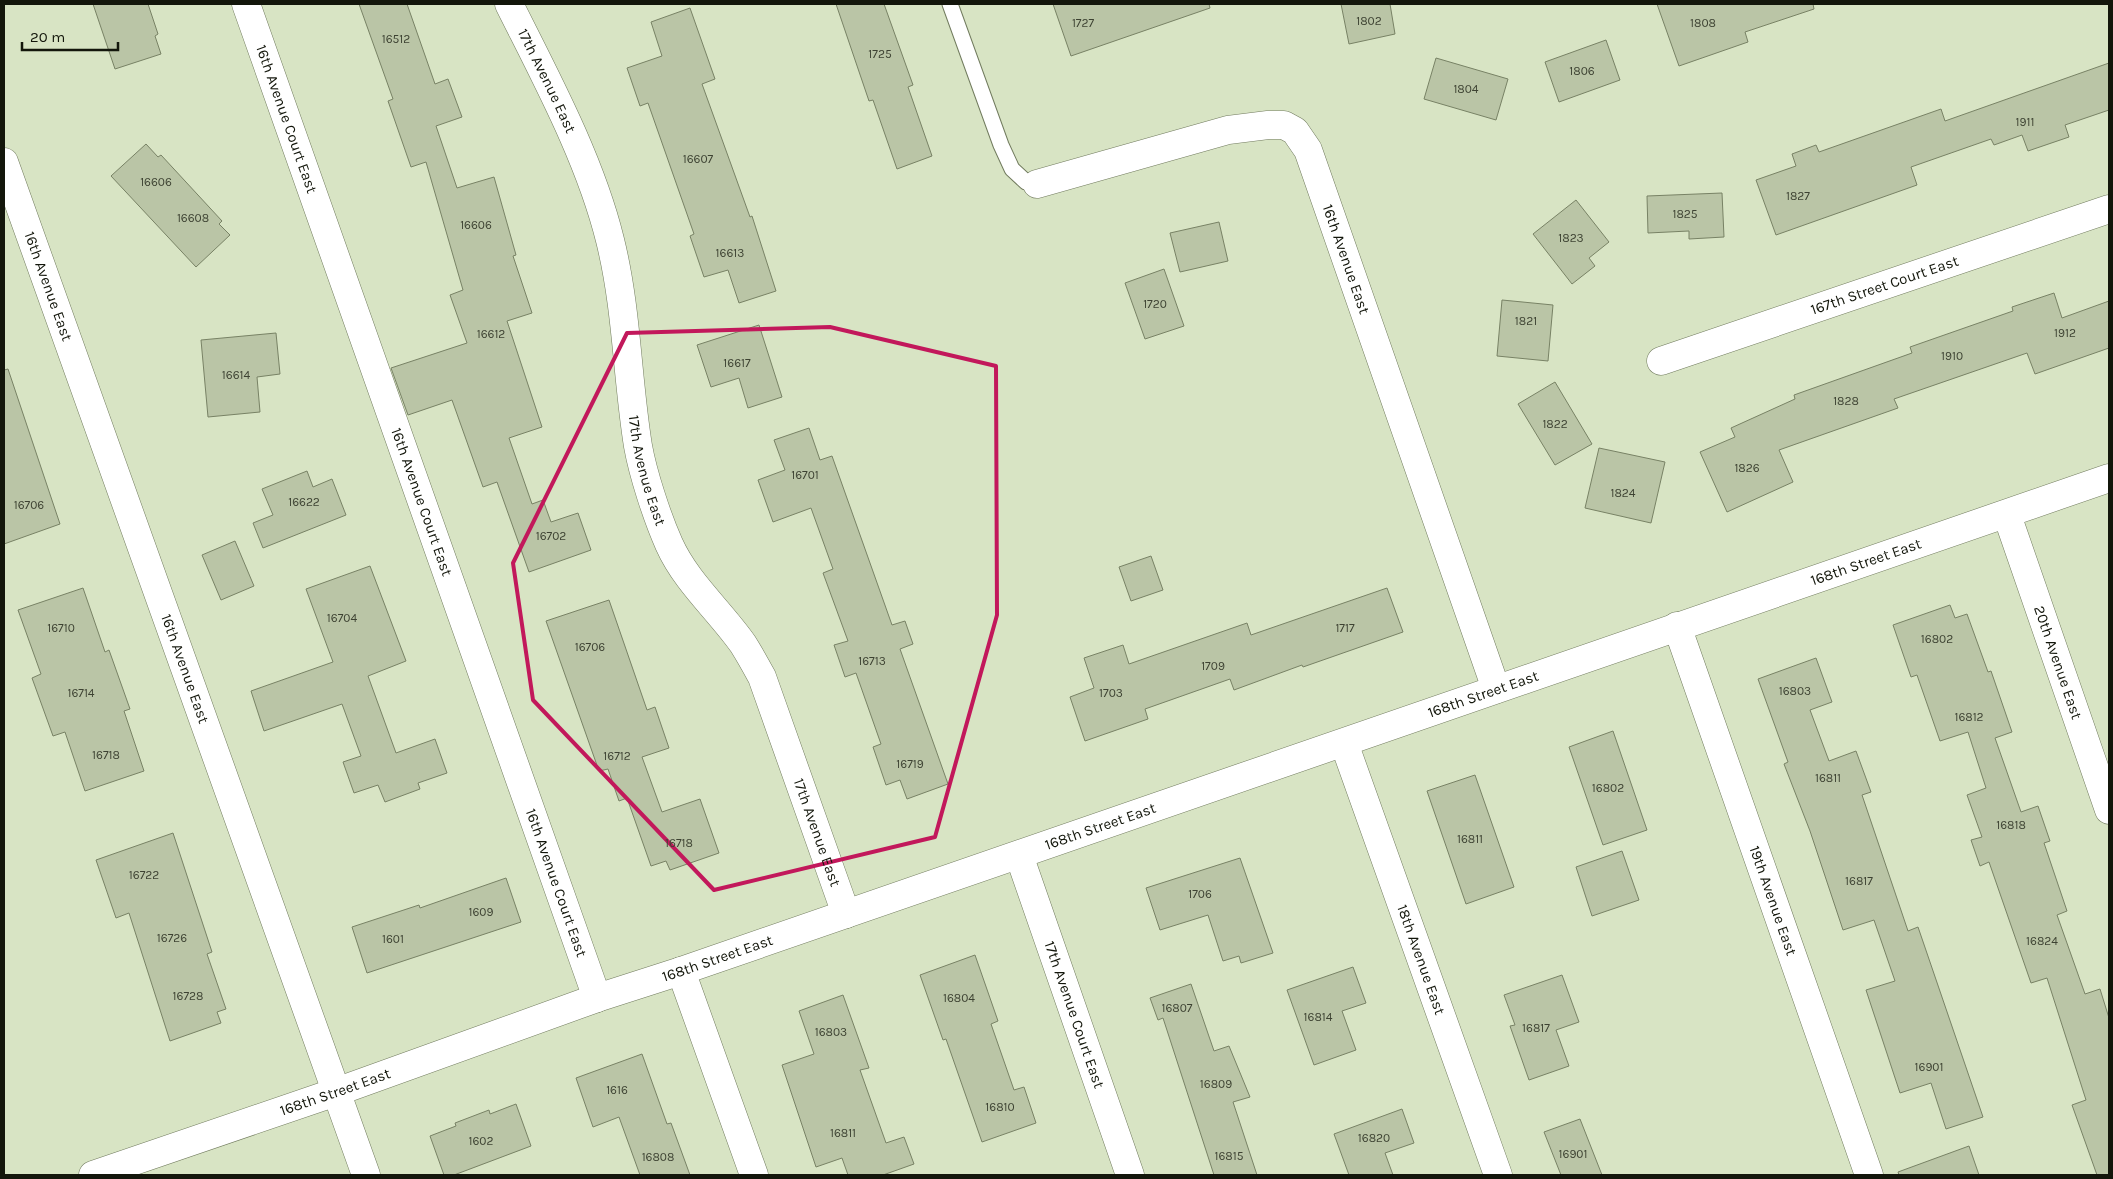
<svg xmlns="http://www.w3.org/2000/svg" width="2113" height="1179" font-family="Karla,sans-serif">
  <rect width="100%" height="100%" fill="#d8e4c4"/>
  <path fill="#bac5a6" stroke="#788265" d="M 93,4 L 148,4 L 158,34 L 155,36 L 161,54 L 115,69 Z
    M 359,4 L 407,4 L 435,84 L 448,79 L 462,117 L 436,126 L 457,188 L 494,177 L 516,255 L 513,256 L 532,313 L 507,321 L 542,427 L 509,438 L 532,504 L 543,500 L 551,522 L 578,513 L 591,550 L 529,572 L 497,482 L 483,487 L 452,400 L 408,415 L 391,368 L 467,343 L 450,295 L 463,290 L 426,162 L 411,167 L 388,101 L 393,99 Z
    M 836,4 L 884,4 L 913,85 L 908,87 L 932,156 L 897,169 L 873,100 L 869,101 Z
    M 1053,4 L 1209,4 L 1210,8 L 1071,56 Z
    M 1341,4 L 1390,4 L 1395,34 L 1349,44 Z
    M 1657,4 L 1813,4 L 1814,9 L 1745,32 L 1748,42 L 1679,66 Z
    M 690,8 L 715,79 L 702,84 L 750,217 L 752,216 L 776,291 L 739,303 L 728,270 L 704,277 L 690,236 L 694,234 L 648,103 L 640,106 L 627,68 L 662,56 L 651,22 Z
    M 1606,40 L 1620,80 L 1559,102 L 1545,62 Z
    M 1436,58 L 1508,79 L 1496,120 L 1424,99 Z
    M 2109,63 L 2109,110 L 2065,125 L 2069,137 L 2028,151 L 2022,135 L 1994,145 L 1991,139 L 1911,167 L 1917,185 L 1776,235 L 1756,180 L 1796,166 L 1792,154 L 1816,145 L 1819,152 L 1941,109 L 1945,121 Z
    M 146,144 L 158,157 L 161,155 L 222,221 L 219,224 L 230,235 L 196,267 L 111,176 Z
    M 1722,193 L 1724,237 L 1689,239 L 1689,231 L 1648,233 L 1647,196 Z
    M 1576,200 L 1609,242 L 1589,258 L 1595,266 L 1572,284 L 1533,234 Z
    M 1219,222 L 1228,261 L 1180,272 L 1170,233 Z
    M 1164,269 L 1184,326 L 1145,339 L 1125,283 Z
    M 2054,293 L 2062,318 L 2109,301 L 2109,348 L 2035,374 L 2027,353 L 1894,399 L 1898,408 L 1779,450 L 1793,482 L 1727,512 L 1700,452 L 1735,437 L 1731,428 L 1795,399 L 1794,395 L 1912,353 L 1910,347 L 2013,311 L 2012,307 Z
    M 1502,300 L 1553,305 L 1548,361 L 1497,356 Z
    M 759,325 L 782,397 L 748,408 L 739,378 L 711,387 L 697,345 Z
    M 276,333 L 280,374 L 257,377 L 260,412 L 208,417 L 201,340 Z
    M 8,369 L 60,524 L 4,544 L 4,370 Z
    M 1555,382 L 1592,444 L 1555,465 L 1518,404 Z
    M 809,428 L 820,460 L 832,456 L 892,625 L 905,621 L 913,644 L 900,649 L 948,784 L 907,799 L 900,780 L 886,785 L 873,747 L 881,744 L 856,673 L 845,677 L 834,645 L 848,641 L 823,573 L 833,569 L 811,508 L 773,522 L 758,480 L 785,470 L 774,440 Z
    M 1599,448 L 1665,462 L 1651,523 L 1585,508 Z
    M 307,471 L 313,487 L 332,479 L 346,515 L 263,548 L 253,523 L 273,515 L 262,489 Z
    M 235,541 L 254,586 L 221,600 L 202,555 Z
    M 1151,556 L 1163,590 L 1131,601 L 1119,567 Z
    M 370,566 L 406,661 L 368,676 L 396,753 L 435,739 L 447,773 L 418,783 L 420,789 L 385,802 L 378,785 L 354,793 L 343,762 L 361,756 L 342,704 L 264,731 L 251,691 L 333,662 L 306,589 Z
    M 83,588 L 105,652 L 109,650 L 130,709 L 124,711 L 144,771 L 85,791 L 65,732 L 53,736 L 32,678 L 41,674 L 18,610 Z
    M 1387,588 L 1403,632 L 1303,667 L 1302,665 L 1234,690 L 1230,679 L 1145,709 L 1148,719 L 1085,741 L 1070,697 L 1094,688 L 1084,658 L 1123,645 L 1129,664 L 1247,623 L 1251,635 Z
    M 609,600 L 647,710 L 655,707 L 669,748 L 642,757 L 662,812 L 700,799 L 719,853 L 670,870 L 666,861 L 651,866 L 627,798 L 619,801 L 608,769 L 599,771 L 546,621 Z
    M 1950,605 L 1955,618 L 1967,614 L 1988,672 L 1991,671 L 2012,732 L 1995,738 L 2021,812 L 2038,806 L 2050,841 L 2044,843 L 2067,911 L 2057,915 L 2085,994 L 2100,989 L 2109,1018 L 2109,1175 L 2097,1175 L 2072,1105 L 2086,1100 L 2047,978 L 2031,983 L 1989,862 L 1980,866 L 1971,840 L 1982,837 L 1967,795 L 1986,788 L 1968,732 L 1940,741 L 1917,675 L 1911,677 L 1893,625 Z
    M 1816,658 L 1832,702 L 1810,710 L 1829,761 L 1856,751 L 1871,792 L 1862,795 L 1908,931 L 1918,927 L 1983,1117 L 1946,1129 L 1931,1083 L 1900,1093 L 1866,990 L 1895,981 L 1874,920 L 1843,930 L 1810,831 L 1784,764 L 1788,762 L 1758,679 Z
    M 1613,731 L 1647,830 L 1603,845 L 1569,747 Z
    M 1475,775 L 1514,887 L 1466,904 L 1427,791 Z
    M 173,833 L 212,952 L 207,954 L 226,1009 L 217,1012 L 221,1023 L 170,1041 L 129,913 L 116,918 L 96,860 Z
    M 1622,851 L 1639,900 L 1592,916 L 1576,867 Z
    M 1240,858 L 1273,953 L 1241,963 L 1239,956 L 1223,961 L 1208,915 L 1160,930 L 1146,888 Z
    M 506,878 L 521,922 L 367,973 L 352,927 L 419,905 L 420,908 Z
    M 975,955 L 998,1021 L 991,1024 L 1014,1090 L 1024,1087 L 1036,1123 L 982,1142 L 946,1039 L 943,1040 L 920,975 Z
    M 1353,967 L 1366,1003 L 1342,1011 L 1356,1050 L 1314,1065 L 1287,990 Z
    M 1562,975 L 1579,1022 L 1556,1030 L 1569,1066 L 1529,1080 L 1510,1026 L 1515,1025 L 1504,995 Z
    M 1191,984 L 1214,1051 L 1229,1046 L 1250,1097 L 1233,1102 L 1257,1175 L 1214,1175 L 1163,1018 L 1158,1020 L 1150,998 Z
    M 843,995 L 869,1068 L 860,1070 L 886,1143 L 904,1137 L 914,1164 L 883,1175 L 848,1175 L 842,1158 L 816,1167 L 782,1065 L 814,1054 L 799,1011 Z
    M 642,1054 L 667,1124 L 671,1123 L 690,1175 L 640,1175 L 619,1117 L 593,1127 L 576,1078 Z
    M 516,1104 L 531,1146 L 454,1175 L 444,1175 L 430,1136 L 456,1126 L 455,1123 L 489,1110 L 490,1114 Z
    M 1402,1109 L 1414,1143 L 1385,1153 L 1393,1175 L 1349,1175 L 1334,1134 Z
    M 1580,1119 L 1602,1175 L 1561,1175 L 1544,1132 Z
    M 1969,1146 L 1979,1175 L 1899,1175 L 1898,1172 Z"/>
  <g fill="none" stroke-linecap="round" stroke-linejoin="round">
    <g stroke="#717b5e" stroke-width="17">
      <path id="service" d="M 950,4 L 1001,145 L 1012,169 L 1026,182 L 1037,184"/>
    </g>
    <g stroke="#717b5e" stroke-width="29">
      <g id="minor">
        <path id="s1" d="M 246,4 L 597,998"/>
        <path id="s2" d="M 509,4 C 546,78 590,159 610,240 C 627,308 627,378 638,446 C 643,474 657,517 669,544 C 686,582 719,610 743,644 C 750,655 756,666 762,677 L 846,914"/>
        <path id="s3" d="M 4,162 L 366,1175"/>
        <path id="s4" d="M 1037,184 L 1228,130 L 1268,125 L 1284,125 L 1295,131 L 1308,150 L 1496,689"/>
        <path id="s5" d="M 1661,361 L 2109,209"/>
        <path id="s6" d="M 2007,515 L 2109,810"/>
        <path id="s7" d="M 1677,626 L 1869,1175"/>
        <path id="s8" d="M 1344,743 L 1498,1175"/>
        <path id="s9" d="M 1019,855 L 1130,1175"/>
        <path d="M 681,971 L 754,1175"/>
      </g>
    </g>
    <g stroke="#717b5e" stroke-width="29">
      <g id="tertiary">
        <path id="s10" d="M 93,1175 L 336,1092 L 597,998 L 681,971 L 2109,478"/>
      </g>
    </g>
    <use href="#service" stroke="#fff" stroke-width="15"/>
    <use href="#minor" stroke="#fff" stroke-width="28"/>
    <use href="#tertiary" stroke="#fff" stroke-width="28"/>
  </g>
  <path fill="none" stroke="#c2185b" stroke-width="4" stroke-linejoin="round" d="M 830,327 L 996,366 L 997,615 L 935,837 L 714,890 L 533,700 L 513,563 L 627,333 Z"/>
  <g text-anchor="middle" stroke-width="5" stroke-linejoin="round" paint-order="stroke">
    <g font-size="12" fill="#3d4232">
      <text x="1369" y="25">1802</text>
      <text x="1083" y="27">1727</text>
      <text x="1703" y="27">1808</text>
      <text x="396" y="43">16512</text>
      <text x="880" y="58">1725</text>
      <text x="1582" y="75">1806</text>
      <text x="1466" y="93">1804</text>
      <text x="2025" y="126">1911</text>
      <text x="698" y="163">16607</text>
      <text x="156" y="186">16606</text>
      <text x="1798" y="200">1827</text>
      <text x="1685" y="218">1825</text>
      <text x="193" y="222">16608</text>
      <text x="476" y="229">16606</text>
      <text x="1571" y="242">1823</text>
      <text x="730" y="257">16613</text>
      <text x="1155" y="308">1720</text>
      <text x="1526" y="325">1821</text>
      <text x="2065" y="337">1912</text>
      <text x="491" y="338">16612</text>
      <text x="1952" y="360">1910</text>
      <text x="737" y="367">16617</text>
      <text x="236" y="379">16614</text>
      <text x="1846" y="405">1828</text>
      <text x="1555" y="428">1822</text>
      <text x="1747" y="472">1826</text>
      <text x="805" y="479">16701</text>
      <text x="1623" y="497">1824</text>
      <text x="304" y="506">16622</text>
      <text x="29" y="509">16706</text>
      <text x="551" y="540">16702</text>
      <text x="342" y="622">16704</text>
      <text x="61" y="632">16710</text>
      <text x="1345" y="632">1717</text>
      <text x="1937" y="643">16802</text>
      <text x="590" y="651">16706</text>
      <text x="872" y="665">16713</text>
      <text x="1213" y="670">1709</text>
      <text x="1795" y="695">16803</text>
      <text x="81" y="697">16714</text>
      <text x="1111" y="697">1703</text>
      <text x="1969" y="721">16812</text>
      <text x="106" y="759">16718</text>
      <text x="617" y="760">16712</text>
      <text x="910" y="768">16719</text>
      <text x="1828" y="782">16811</text>
      <text x="1608" y="792">16802</text>
      <text x="2011" y="829">16818</text>
      <text x="1470" y="843">16811</text>
      <text x="679" y="847">16718</text>
      <text x="144" y="879">16722</text>
      <text x="1859" y="885">16817</text>
      <text x="1200" y="898">1706</text>
      <text x="481" y="916">1609</text>
      <text x="172" y="942">16726</text>
      <text x="393" y="943">1601</text>
      <text x="2042" y="945">16824</text>
      <text x="188" y="1000">16728</text>
      <text x="959" y="1002">16804</text>
      <text x="1177" y="1012">16807</text>
      <text x="1318" y="1021">16814</text>
      <text x="1536" y="1032">16817</text>
      <text x="831" y="1036">16803</text>
      <text x="1929" y="1071">16901</text>
      <text x="1216" y="1088">16809</text>
      <text x="617" y="1094">1616</text>
      <text x="1000" y="1111">16810</text>
      <text x="843" y="1137">16811</text>
      <text x="1374" y="1142">16820</text>
      <text x="481" y="1145">1602</text>
      <text x="1573" y="1158">16901</text>
      <text x="1229" y="1160">16815</text>
      <text x="658" y="1161">16808</text>
    </g>
    <g font-size="15" fill="#13160b" stroke="#d8e4c4">
      <text dy="5" stroke="none"><textPath href="#s2" startOffset="86">17th Avenue East</textPath></text>
      <text dy="5" stroke="none"><textPath href="#s1" startOffset="122">16th Avenue Court East</textPath></text>
      <text dy="5" stroke="none"><textPath href="#s4" startOffset="406">16th Avenue East</textPath></text>
      <text dy="5" stroke="none"><textPath href="#s5" startOffset="236">167th Street Court East</textPath></text>
      <text dy="5" stroke="none"><textPath href="#s3" startOffset="132">16th Avenue East</textPath></text>
      <text dy="5" stroke="none"><textPath href="#s2" startOffset="491">17th Avenue East</textPath></text>
      <text dy="5" stroke="none"><textPath href="#s1" startOffset="528">16th Avenue Court East</textPath></text>
      <text dy="5" stroke="none"><textPath href="#s10" startOffset="1876">168th Street East</textPath></text>
      <text dy="5" stroke="none"><textPath href="#s6" startOffset="156">20th Avenue East</textPath></text>
      <text dy="5" stroke="none"><textPath href="#s3" startOffset="538">16th Avenue East</textPath></text>
      <text dy="5" stroke="none"><textPath href="#s10" startOffset="1471">168th Street East</textPath></text>
      <text dy="5" stroke="none"><textPath href="#s10" startOffset="1066">168th Street East</textPath></text>
      <text dy="5" stroke="none"><textPath href="#s2" startOffset="896">17th Avenue East</textPath></text>
      <text dy="5" stroke="none"><textPath href="#s1" startOffset="932">16th Avenue Court East</textPath></text>
      <text dy="5" stroke="none"><textPath href="#s7" startOffset="291">19th Avenue East</textPath></text>
      <text dy="5" stroke="none"><textPath href="#s10" startOffset="661">168th Street East</textPath></text>
      <text dy="5" stroke="none"><textPath href="#s8" startOffset="230">18th Avenue East</textPath></text>
      <text dy="5" stroke="none"><textPath href="#s9" startOffset="169">17th Avenue Court East</textPath></text>
      <text dy="5" stroke="none"><textPath href="#s10" startOffset="256">168th Street East</textPath></text>
    </g>
  </g>
  <rect width="2113" height="1179" fill="none" stroke="#13160b" stroke-width="10"/>
  <path d="M22 42v8h96v-8" fill="none" stroke="#13160b" stroke-width="2.5"/>
  <text x="30" y="42" font-size="15" fill="#13160b" stroke="#d8e4c4" stroke-width="4" paint-order="stroke">20 m</text>
</svg>
